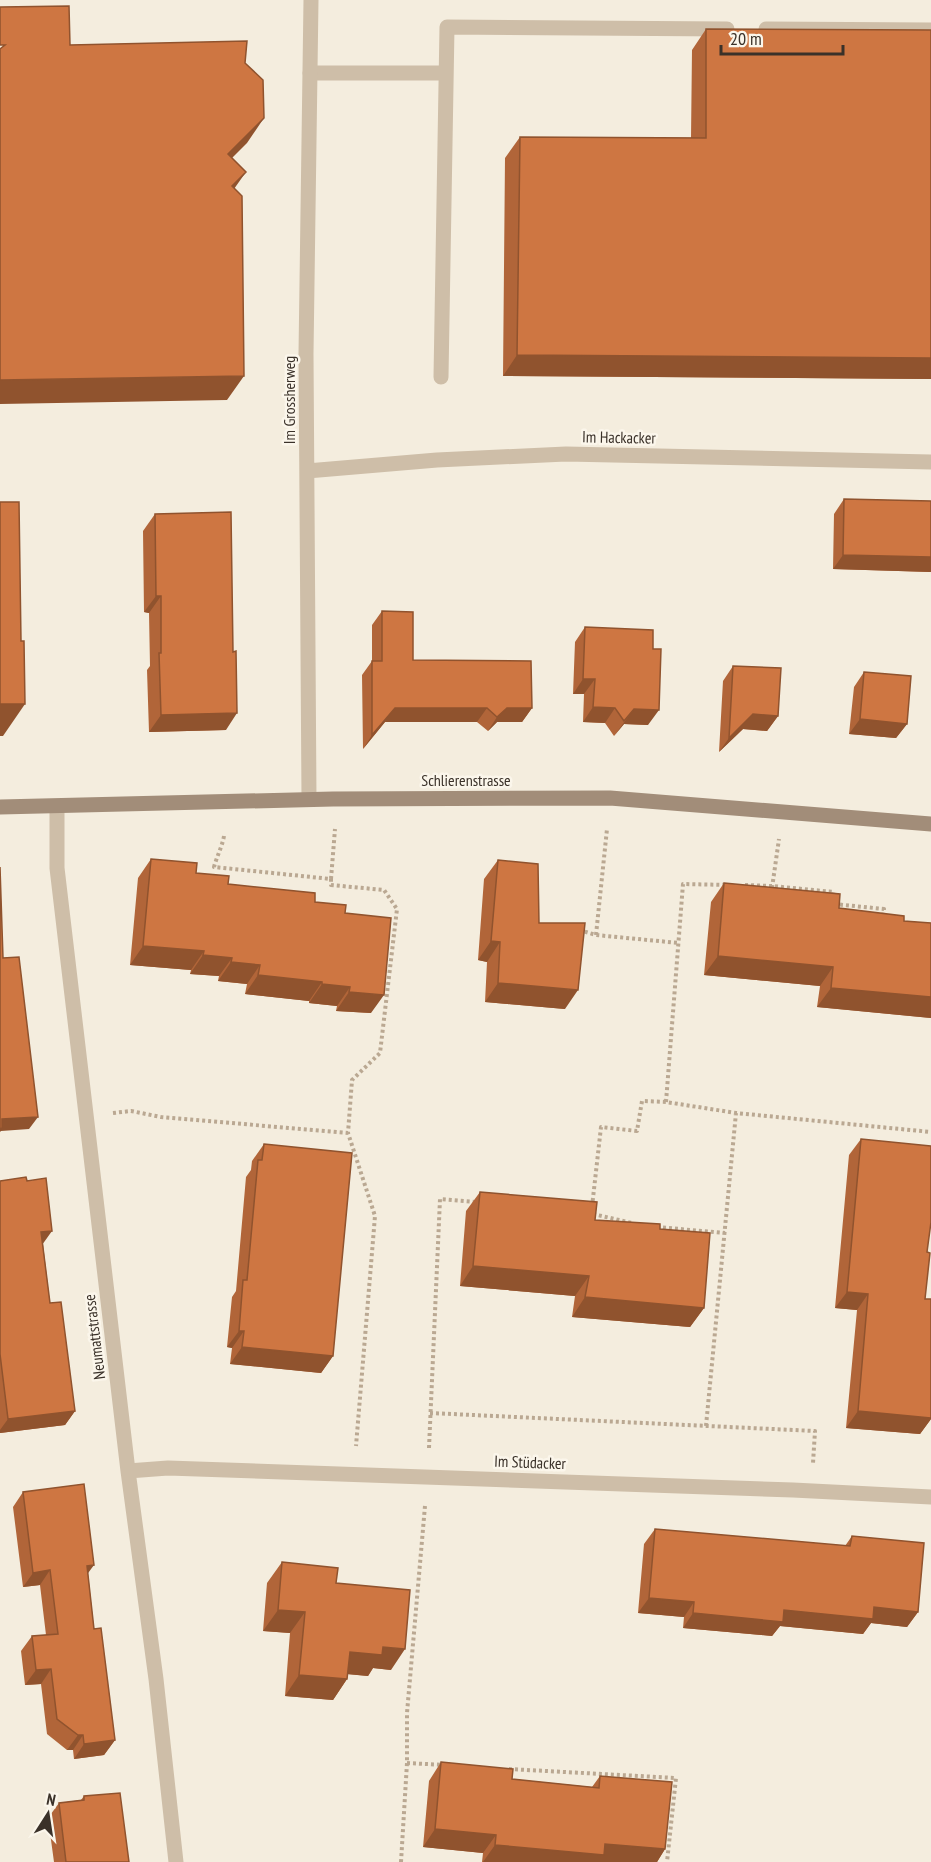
<svg xmlns="http://www.w3.org/2000/svg" width="931" height="1862" font-family="'PT Sans Narrow',sans-serif">
  <rect width="100%" height="100%" fill="#f4edde"/>
  <g fill="none" stroke-linecap="round" stroke-linejoin="round">
    <path stroke="#baa892" stroke-width="4" stroke-dasharray="3 3" stroke-linecap="butt" d="M 224,836 C 222,847 217,856 214,867 L 331,879 L 331,885 L 384,890 L 397,909 L 380,1053 L 352,1080 L 348,1133 L 375,1216 L 356,1446
      M 331,879 L 335,829
      M 745,885 L 772,886 L 834,892 L 833,897
      M 772,888 L 779,839
      M 834,904 L 884,909 L 883,917
      M 579,930 L 596,935 L 679,943
      M 596,935 L 607,829
      M 666,1102 L 683,884 L 728,885
      M 113,1113 L 131,1111 L 161,1117 L 348,1133
      M 592,1207 L 601,1127 L 637,1131 L 642,1101 L 666,1102 L 736,1113 L 931,1132
      M 593,1214 L 632,1223
      M 657,1227 L 725,1233
      M 430,1413 L 815,1431 L 813,1463
      M 706,1426 L 736,1113
      M 429,1448 L 440,1199 L 475,1202
      M 407,1763 L 445,1765
      M 509,1769 L 676,1778 L 667,1862
      M 401,1862 L 407,1763 L 407,1713 L 425,1506"/>
    <path stroke="#cebea8" stroke-width="15" d="M 766,29 L 931,30
      M 310,73 L 446,73
      M 441,377 L 447,27 L 727,29"/>
    <path stroke="#cebea8" stroke-width="15" d="M 307,471 L 437,460 L 566,454 L 931,462
      M 309,799 L 306,354 L 311,0
      M 57,807 L 57,868 L 128,1471 L 156,1679 L 176,1862
      M 128,1471 L 168,1468 L 793,1490 L 931,1497"/>
    <path stroke="#a28d79" stroke-width="15" d="M 0,807 L 333,799 L 610,798 L 931,824"/>
  </g>
  <path fill="#b16539" d="M 706,29 L 931,30 L 931,379 L 503,376 L 505,158 L 520,137 L 691,138 L 692,50 Z
    M 844,499 L 931,501 L 931,572 L 833,569 L 834,514 Z
    M 155,514 L 226,730 L 149,732 L 147,670 L 150,666 L 149,613 L 144,612 L 143,531 Z
    M 382,611 L 413,660 L 532,708 L 522,722 L 497,722 L 488,731 L 477,722 L 385,722 L 363,749 L 362,675 L 372,661 L 372,625 Z
    M 585,627 L 648,725 L 624,724 L 614,736 L 605,723 L 583,722 L 584,694 L 573,694 L 575,642 Z
    M 733,666 L 778,716 L 767,731 L 743,729 L 719,752 L 723,681 Z
    M 864,672 L 907,724 L 896,738 L 849,734 L 854,687 Z
    M 151,859 L 228,884 L 315,902 L 345,913 L 371,1013 L 336,1011 L 337,1006 L 309,1003 L 309,1001 L 245,994 L 247,984 L 218,981 L 219,976 L 190,974 L 191,970 L 130,965 L 138,878 Z
    M 498,860 L 539,923 L 565,1009 L 485,1002 L 487,962 L 478,960 L 484,879 Z
    M 724,883 L 839,908 L 904,921 L 931,923 L 931,1018 L 817,1007 L 820,986 L 704,975 L 711,902 Z
    M 861,1139 L 927,1252 L 925,1299 L 931,1299 L 931,1419 L 920,1434 L 846,1428 L 857,1310 L 835,1308 L 849,1155 Z
    M 264,1144 L 333,1356 L 321,1373 L 230,1364 L 232,1348 L 227,1347 L 232,1297 L 236,1291 L 246,1177 L 251,1170 L 252,1161 Z
    M 0,1181 L 43,1244 L 50,1303 L 75,1411 L 65,1425 L 0,1433 Z
    M 480,1192 L 595,1220 L 660,1229 L 704,1308 L 690,1327 L 572,1317 L 575,1296 L 460,1286 L 466,1211 Z
    M 23,1492 L 88,1573 L 94,1629 L 115,1740 L 104,1755 L 74,1759 L 73,1750 L 67,1750 L 47,1734 L 41,1684 L 25,1685 L 21,1651 L 32,1636 L 46,1635 L 40,1585 L 23,1587 L 13,1507 Z
    M 655,1529 L 845,1546 L 852,1536 L 918,1612 L 907,1627 L 871,1623 L 863,1634 L 780,1626 L 772,1636 L 683,1628 L 684,1617 L 638,1613 L 644,1544 Z
    M 282,1562 L 336,1583 L 391,1670 L 373,1668 L 368,1676 L 348,1674 L 347,1679 L 333,1700 L 285,1696 L 290,1633 L 263,1631 L 267,1583 Z
    M 441,1762 L 512,1779 L 592,1787 L 600,1776 L 665,1849 L 657,1862 L 482,1862 L 483,1853 L 423,1847 L 429,1781 Z
    M 84,1796 L 129,1862 L 54,1862 L 48,1818 L 59,1803 L 81,1800 Z"/>
  <path fill="#90532e" d="M 264,118 L 247,143 L 211,179 L 228,154 Z
    M 246,172 L 229,196 L 232,186 Z
    M 517,355 L 931,358 L 931,379 L 503,376 Z
    M 244,376 L 227,400 L 0,404 L 0,380 Z
    M 843,555 L 931,557 L 931,572 L 833,569 Z
    M 156,596 L 161,596 L 149,613 L 144,612 Z
    M 583,679 L 595,679 L 584,694 L 573,694 Z
    M 0,704 L 25,704 L 3,736 L 0,736 Z
    M 593,707 L 615,708 L 605,723 L 583,722 Z
    M 395,708 L 487,708 L 477,722 L 385,722 L 363,749 L 372,735 Z
    M 507,708 L 532,708 L 522,722 L 497,722 L 488,731 L 497,717 Z
    M 634,709 L 659,710 L 648,725 L 624,724 L 614,736 Z
    M 237,713 L 226,730 L 149,732 L 161,715 Z
    M 753,714 L 778,716 L 767,731 L 743,729 L 719,752 L 729,738 Z
    M 860,719 L 907,724 L 896,738 L 849,734 Z
    M 491,941 L 500,942 L 487,962 L 478,960 Z
    M 143,946 L 204,951 L 191,970 L 130,965 Z
    M 203,955 L 232,958 L 219,976 L 190,974 Z
    M 718,956 L 833,967 L 820,986 L 704,975 Z
    M 231,962 L 260,965 L 247,984 L 218,981 Z
    M 258,975 L 322,982 L 309,1001 L 245,994 Z
    M 498,983 L 578,990 L 565,1009 L 485,1002 Z
    M 322,984 L 350,987 L 337,1006 L 309,1003 Z
    M 831,988 L 931,997 L 931,1018 L 817,1007 Z
    M 349,992 L 384,995 L 371,1013 L 336,1011 Z
    M 38,1117 L 29,1129 L 1,1131 L 0,1132 L 0,1121 L 2,1119 Z
    M 52,1231 L 42,1245 L 41,1232 Z
    M 473,1266 L 589,1276 L 575,1296 L 460,1286 Z
    M 847,1292 L 868,1294 L 857,1310 L 835,1308 Z
    M 585,1297 L 704,1308 L 690,1327 L 572,1317 Z
    M 239,1331 L 244,1331 L 232,1348 L 227,1347 Z
    M 242,1347 L 333,1356 L 321,1373 L 230,1364 Z
    M 75,1411 L 65,1425 L 0,1433 L 0,1430 L 8,1419 Z
    M 858,1411 L 931,1418 L 931,1419 L 920,1434 L 846,1428 Z
    M 94,1565 L 83,1580 L 87,1566 Z
    M 50,1570 L 40,1585 L 23,1587 L 33,1573 Z
    M 649,1598 L 694,1602 L 684,1617 L 638,1613 Z
    M 874,1607 L 918,1612 L 907,1627 L 871,1623 L 863,1634 L 780,1626 L 772,1636 L 683,1628 L 693,1613 Z
    M 278,1610 L 305,1612 L 290,1633 L 263,1631 Z
    M 383,1647 L 405,1649 L 391,1670 L 373,1668 L 368,1676 L 335,1673 L 350,1652 Z
    M 51,1669 L 41,1684 L 25,1685 L 36,1670 Z
    M 299,1675 L 347,1679 L 333,1700 L 285,1696 Z
    M 78,1735 L 83,1735 L 73,1750 L 67,1750 Z
    M 115,1740 L 104,1755 L 74,1759 L 84,1744 Z
    M 435,1829 L 496,1835 L 483,1853 L 423,1847 Z
    M 605,1844 L 665,1849 L 657,1862 L 483,1862 L 495,1845 Z"/>
  <path fill="#ce7642" stroke="#90532e" stroke-width="1.5" d="M 69,6 L 70,45 L 247,41 L 245,63 L 263,80 L 264,118 L 228,154 L 246,172 L 232,186 L 242,196 L 244,376 L 0,380 L 0,49 L 5,45 L 0,45 L 0,7 Z
    M 706,29 L 931,30 L 931,358 L 517,355 L 520,137 L 706,138 Z
    M 844,499 L 931,501 L 931,557 L 843,555 Z
    M 0,502 L 19,502 L 21,641 L 24,641 L 25,704 L 0,704 Z
    M 231,512 L 233,652 L 236,651 L 237,713 L 161,715 L 159,653 L 161,653 L 161,596 L 156,596 L 155,514 Z
    M 382,611 L 413,612 L 413,660 L 531,661 L 532,708 L 507,708 L 497,717 L 487,708 L 395,708 L 372,735 L 372,661 L 382,661 Z
    M 585,627 L 653,630 L 653,649 L 661,649 L 659,710 L 634,709 L 624,721 L 615,708 L 593,707 L 595,679 L 583,679 Z
    M 733,666 L 781,668 L 778,716 L 753,714 L 729,738 Z
    M 864,672 L 911,676 L 907,724 L 860,719 Z
    M 151,859 L 197,863 L 196,873 L 229,876 L 228,884 L 315,893 L 315,902 L 346,905 L 345,913 L 391,918 L 384,995 L 349,992 L 350,987 L 322,984 L 322,982 L 258,975 L 260,965 L 231,962 L 232,958 L 203,955 L 204,951 L 143,946 Z
    M 498,860 L 538,864 L 539,923 L 585,923 L 578,990 L 498,983 L 500,942 L 491,941 Z
    M 0,867 L 3,958 L 19,957 L 38,1117 L 2,1119 L 2,1128 L 0,1129 Z
    M 724,883 L 840,894 L 839,908 L 904,916 L 904,921 L 931,923 L 931,997 L 831,988 L 833,967 L 718,956 Z
    M 861,1139 L 931,1146 L 931,1222 L 927,1252 L 930,1253 L 925,1299 L 931,1299 L 931,1418 L 858,1411 L 868,1294 L 847,1292 Z
    M 264,1144 L 352,1153 L 333,1356 L 242,1347 L 244,1331 L 239,1331 L 243,1280 L 247,1280 L 258,1160 L 262,1160 Z
    M 26,1177 L 27,1181 L 46,1178 L 52,1231 L 41,1232 L 50,1303 L 61,1302 L 75,1411 L 8,1419 L 0,1354 L 0,1181 Z
    M 480,1192 L 597,1202 L 595,1220 L 660,1224 L 660,1229 L 710,1233 L 704,1308 L 585,1297 L 589,1276 L 473,1266 Z
    M 84,1484 L 94,1565 L 87,1566 L 94,1629 L 101,1628 L 115,1740 L 84,1744 L 83,1735 L 78,1735 L 57,1719 L 51,1669 L 36,1670 L 32,1636 L 58,1634 L 50,1570 L 33,1573 L 23,1492 Z
    M 655,1529 L 850,1546 L 852,1536 L 924,1543 L 918,1612 L 874,1607 L 873,1619 L 784,1610 L 783,1622 L 693,1613 L 694,1602 L 649,1598 Z
    M 282,1562 L 338,1568 L 336,1583 L 410,1590 L 405,1649 L 383,1647 L 382,1655 L 350,1652 L 347,1679 L 299,1675 L 305,1612 L 278,1610 Z
    M 441,1762 L 513,1769 L 512,1779 L 599,1788 L 600,1776 L 672,1782 L 665,1849 L 605,1844 L 604,1855 L 495,1845 L 496,1835 L 435,1829 Z
    M 120,1793 L 129,1862 L 66,1862 L 59,1803 L 84,1800 L 84,1796 Z"/>
  <g text-anchor="middle" stroke-width="5" stroke-linejoin="round" paint-order="stroke">
    <g font-size="16" fill="#3a3129" stroke="#fbf6eb">
      <text transform="translate(289 400) rotate(-90)" y="6">Im Grossherweg</text>
      <text transform="translate(619 437) rotate(1)" y="6">Im Hackacker</text>
      <text x="466" y="786">Schlierenstrasse</text>
      <text transform="translate(94 1337) rotate(-97)" y="6">Neumattstrasse</text>
      <text transform="translate(530 1462) rotate(2)" y="6">Im Stüdacker</text>
    </g>
  </g>
  <g transform="translate(48 1814) rotate(12)" stroke="#fbf6eb" stroke-width="4.5" paint-order="stroke">
  <path d="M0-4.5L10 22L0 15L-10 22Z" fill="#3a3129"/>
  <text y="-9" font-size="16" font-weight="bold" text-anchor="middle" fill="#3a3129">N</text>
  </g>
  <path d="M721 45v9h122v-9" fill="none" stroke="#3a3129" stroke-width="3"/>
  <text x="730" y="45" font-size="18" fill="#3a3129" stroke="#fbf6eb" stroke-width="4.5" paint-order="stroke">20 m</text>
</svg>
